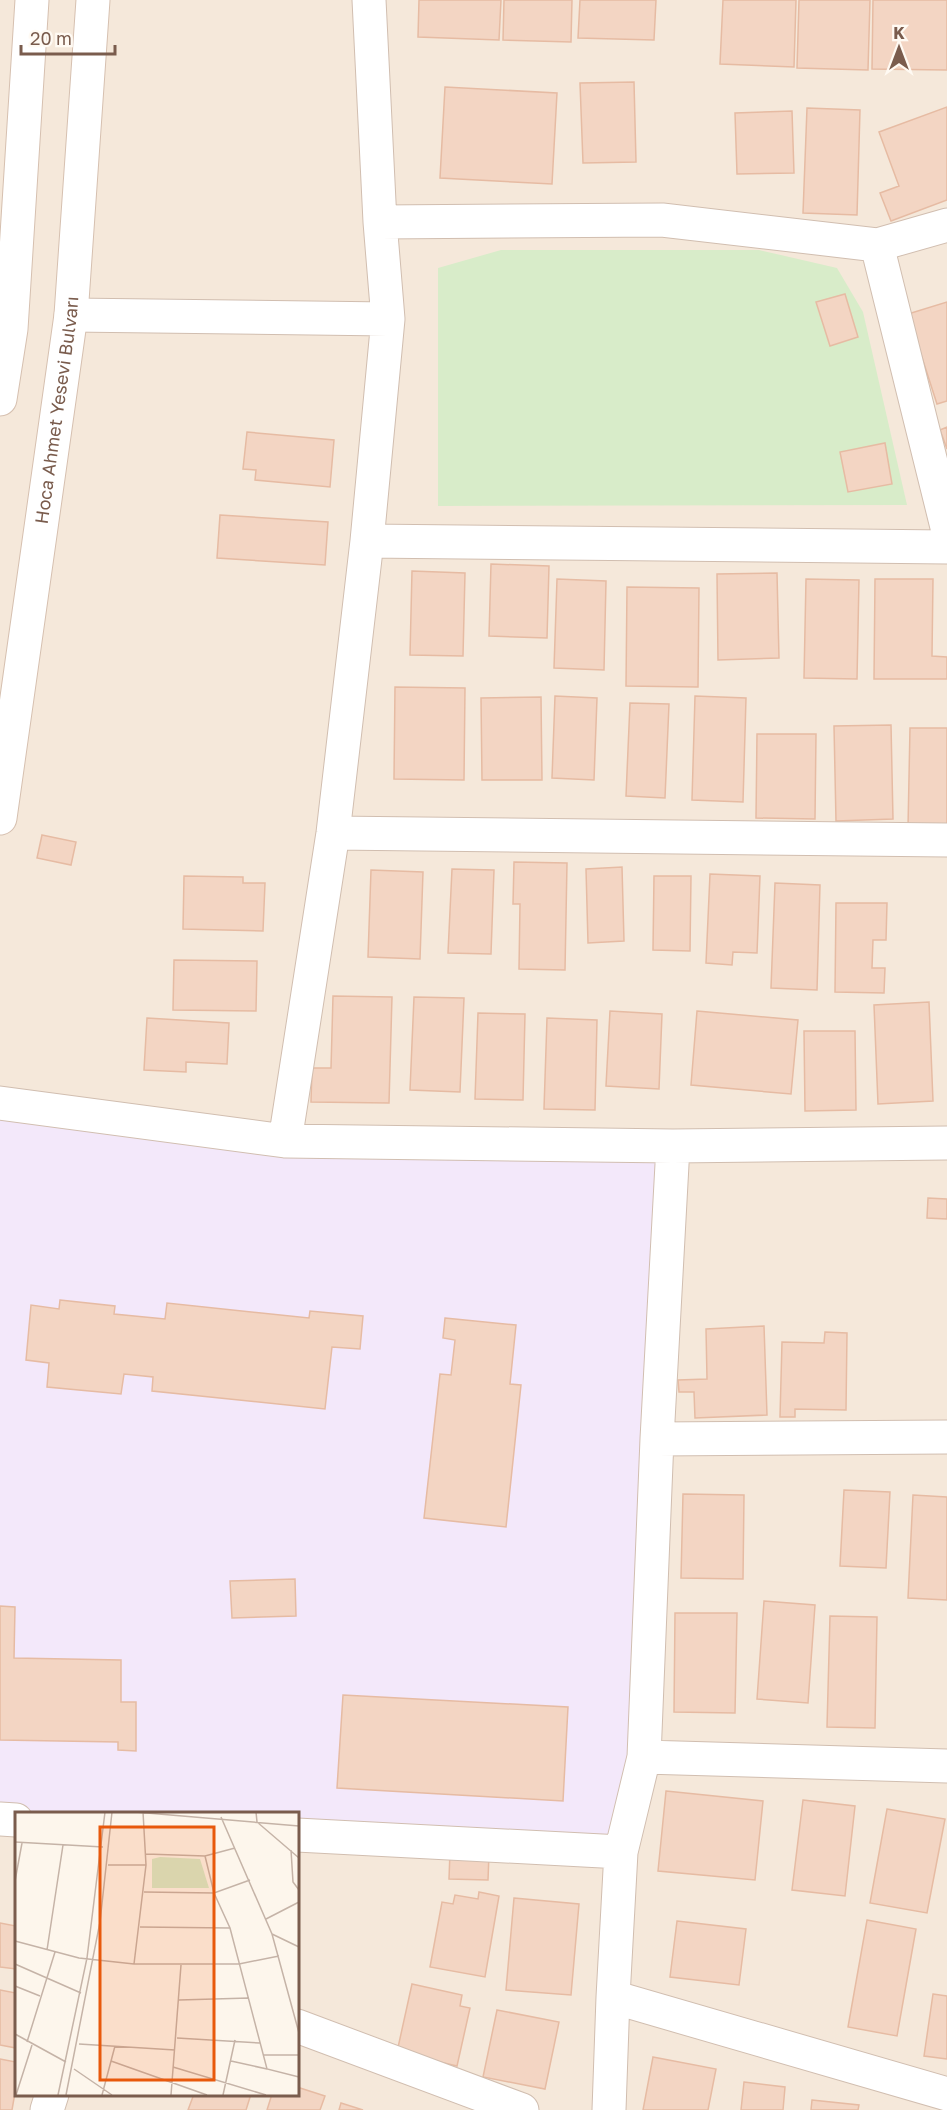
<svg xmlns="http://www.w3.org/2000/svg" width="947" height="2110" font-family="'Golos Text',sans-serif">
  <rect width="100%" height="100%" fill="#fdf6ec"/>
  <path fill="#f5e8da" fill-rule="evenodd" d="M 0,0 L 947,0 L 947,2110 L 0,2110 ZM 16,1813 L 297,1813 L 297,2094 L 16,2094 Z"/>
  <path fill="#f3e8fa" d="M 0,1103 L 285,1141 L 673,1146 L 621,1852 L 297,1835 L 297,1813 L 16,1813 L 0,1819 Z"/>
  <path fill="#d8ecc9" d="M 501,250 L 759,250 L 837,268 L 863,312 L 907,505 L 438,506 L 438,268 Z"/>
  <path fill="#f3d5c3" stroke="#e6bba3" stroke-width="1.5" d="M 419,0 L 501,0 L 499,40 L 418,37 Z
    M 504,0 L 572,0 L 571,42 L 503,40 Z
    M 580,0 L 656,0 L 654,40 L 578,38 Z
    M 723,0 L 796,0 L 794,67 L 720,64 Z
    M 799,0 L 870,0 L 868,70 L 797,68 Z
    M 873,0 L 947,0 L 947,70 L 872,69 Z
    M 634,82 L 636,162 L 583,163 L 580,83 Z
    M 445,87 L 557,93 L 552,184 L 440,178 Z
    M 947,107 L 947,200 L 891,221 L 880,193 L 899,186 L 879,132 Z
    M 807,108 L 860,110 L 857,215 L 803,213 Z
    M 792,111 L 794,173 L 737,174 L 735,113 Z
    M 845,294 L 858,337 L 830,346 L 816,302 Z
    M 947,302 L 947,401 L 937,404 L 908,314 Z
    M 947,427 L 947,449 L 940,430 Z
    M 247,432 L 334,440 L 330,487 L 255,480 L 256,470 L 243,469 Z
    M 885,443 L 892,484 L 848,492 L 840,452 Z
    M 220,515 L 328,522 L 325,565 L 217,558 Z
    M 491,564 L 549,566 L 547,638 L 489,636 Z
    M 412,571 L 465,573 L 463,656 L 410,655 Z
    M 777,573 L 779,658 L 718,660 L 717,574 Z
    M 557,579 L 606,581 L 604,670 L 554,668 Z
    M 806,579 L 859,580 L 857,679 L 804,678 Z
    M 875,579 L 933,579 L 932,656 L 947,657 L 947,679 L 874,679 Z
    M 627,587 L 699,588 L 698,687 L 626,686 Z
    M 395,687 L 465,688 L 464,780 L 394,779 Z
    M 555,696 L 597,698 L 594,780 L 552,778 Z
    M 695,696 L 746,698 L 743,802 L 692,800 Z
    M 541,697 L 542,780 L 482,780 L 481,698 Z
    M 630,703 L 669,704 L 665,798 L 626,796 Z
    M 891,725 L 893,819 L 836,821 L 834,726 Z
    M 910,728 L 947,728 L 947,828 L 908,827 Z
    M 757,734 L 816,734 L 815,819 L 756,818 Z
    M 42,835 L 76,842 L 71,865 L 37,858 Z
    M 514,862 L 567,863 L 565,970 L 519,969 L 520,904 L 513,904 Z
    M 622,867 L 624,941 L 588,943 L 586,869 Z
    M 452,869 L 494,870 L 491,954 L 448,953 Z
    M 371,870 L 423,872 L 420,959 L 368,957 Z
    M 710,874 L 760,876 L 757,953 L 733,952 L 732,965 L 706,963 Z
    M 184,876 L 243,877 L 243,883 L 265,883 L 263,931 L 183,929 Z
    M 654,876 L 691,876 L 690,951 L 653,950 Z
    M 775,883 L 820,885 L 817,990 L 771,988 Z
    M 836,903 L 887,903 L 886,940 L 873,940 L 872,968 L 885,968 L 884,993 L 835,992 Z
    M 174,960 L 257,961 L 256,1011 L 173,1010 Z
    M 333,996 L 392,997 L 389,1103 L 311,1102 L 312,1068 L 331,1068 Z
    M 414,997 L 464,998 L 460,1092 L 410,1090 Z
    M 929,1002 L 933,1101 L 878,1104 L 874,1005 Z
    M 610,1011 L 662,1014 L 659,1089 L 606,1086 Z
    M 697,1011 L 798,1020 L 791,1094 L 691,1085 Z
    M 478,1013 L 525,1014 L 523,1100 L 475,1099 Z
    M 147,1018 L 229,1023 L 227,1064 L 186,1062 L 186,1072 L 144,1070 Z
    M 547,1018 L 597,1020 L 595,1110 L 544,1109 Z
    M 804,1031 L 855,1031 L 856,1110 L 805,1111 Z
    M 928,1198 L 947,1199 L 947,1219 L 927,1218 Z
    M 60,1300 L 115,1306 L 114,1314 L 165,1319 L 167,1303 L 309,1318 L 310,1311 L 363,1316 L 360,1349 L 332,1347 L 325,1409 L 152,1391 L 153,1377 L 124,1374 L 121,1394 L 47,1387 L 49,1363 L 26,1360 L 31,1305 L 59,1309 Z
    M 445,1318 L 516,1325 L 510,1384 L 521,1385 L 506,1527 L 424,1518 L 440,1374 L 451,1375 L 455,1340 L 443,1338 Z
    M 764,1326 L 767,1415 L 695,1418 L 694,1392 L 679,1392 L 678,1380 L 707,1379 L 706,1329 Z
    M 825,1332 L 847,1333 L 846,1410 L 795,1409 L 795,1417 L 780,1417 L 782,1342 L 824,1343 Z
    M 844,1490 L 890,1492 L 886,1568 L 840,1566 Z
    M 683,1494 L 744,1495 L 743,1579 L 681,1578 Z
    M 913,1495 L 947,1497 L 947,1600 L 908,1598 Z
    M 295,1579 L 296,1616 L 232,1618 L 230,1581 Z
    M 764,1601 L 815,1605 L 808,1703 L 757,1699 Z
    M 0,1606 L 15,1607 L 14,1658 L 121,1660 L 121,1702 L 136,1702 L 136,1751 L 118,1750 L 118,1742 L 0,1740 Z
    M 675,1613 L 737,1613 L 735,1713 L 674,1712 Z
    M 830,1616 L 877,1617 L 875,1728 L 827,1727 Z
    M 343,1695 L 568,1707 L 563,1801 L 337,1788 Z
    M 666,1791 L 763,1801 L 755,1880 L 658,1871 Z
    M 803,1800 L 855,1806 L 845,1896 L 792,1890 Z
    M 887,1809 L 945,1819 L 927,1913 L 870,1903 Z
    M 450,1852 L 489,1854 L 488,1880 L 449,1879 Z
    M 479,1892 L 499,1896 L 485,1977 L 430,1967 L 442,1902 L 453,1904 L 455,1895 L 478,1899 Z
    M 514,1898 L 579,1904 L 571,1995 L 506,1990 Z
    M 867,1920 L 916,1929 L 897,2036 L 848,2027 Z
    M 677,1921 L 746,1929 L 739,1985 L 670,1977 Z
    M 0,1923 L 16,1926 L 16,1969 L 0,1967 Z
    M 412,1984 L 462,1995 L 460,2006 L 470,2008 L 457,2066 L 397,2052 Z
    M 0,1990 L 16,1993 L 16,2048 L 0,2045 Z
    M 933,1994 L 947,1996 L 947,2059 L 924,2056 Z
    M 497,2010 L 559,2022 L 545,2089 L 483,2077 Z
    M 653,2057 L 716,2069 L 708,2110 L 643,2110 Z
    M 0,2059 L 16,2062 L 16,2087 L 12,2110 L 0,2110 Z
    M 744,2082 L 785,2087 L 783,2110 L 741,2110 Z
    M 297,2087 L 325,2096 L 320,2110 L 267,2110 L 272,2094 L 297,2094 Z
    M 194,2094 L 251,2094 L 246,2110 L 188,2110 Z
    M 812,2100 L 859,2105 L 858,2110 L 811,2110 Z
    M 341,2103 L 363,2110 L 339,2110 Z"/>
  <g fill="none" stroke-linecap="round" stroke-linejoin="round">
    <g stroke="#d1beb0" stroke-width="35">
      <path id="street" d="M 380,222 L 662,220 L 877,245 L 947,225
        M 877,245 L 947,527
        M 71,315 L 388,319
        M 367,541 L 947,547
        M 333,833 L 947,840
        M 0,1103 L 285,1141 L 673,1146 L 947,1143
        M 285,1141 L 333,833 L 367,541 L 388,319 L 380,222 L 369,0
        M 657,1439 L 947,1437
        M 644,1757 L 947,1766
        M 0,1819 L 16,1820
        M 297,1835 L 621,1852
        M 613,1997 L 947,2094
        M 297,2026 L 522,2110
        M 47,2110 L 52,2094
        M 609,2110 L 613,1997 L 621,1852 L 644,1757 L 657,1439 L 673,1146"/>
    </g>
    <g stroke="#d6c0b0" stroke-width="35">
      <g id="secondary">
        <path d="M 0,399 L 11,329 L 32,0"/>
        <path id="s1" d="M 0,818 L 71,315 L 93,0"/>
      </g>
    </g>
    <use href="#street" stroke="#fff" stroke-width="33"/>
    <use href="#secondary" stroke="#fff" stroke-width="33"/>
  </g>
  <g text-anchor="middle" stroke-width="5" stroke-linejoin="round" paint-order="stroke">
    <g font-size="18" fill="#7a5c4d" stroke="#fffaf3">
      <text dy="6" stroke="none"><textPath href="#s1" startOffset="412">Hoca Ahmet Yesevi Bulvarı</textPath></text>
    </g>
  </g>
  <g transform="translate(15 1812)">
    <rect width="284" height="284" fill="#fdf6ec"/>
    <path d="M 145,45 L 185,47 L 194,76 L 137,76 L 137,47 Z" fill="#d8ecc9"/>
    <path fill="none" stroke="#c5b3a7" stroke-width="1.5" d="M 120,0 L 284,14M 241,0 L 242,10 L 284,46M 206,5 L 257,122 L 284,221M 0,30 L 88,35M 276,38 L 278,70 L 284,78M 131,42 L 190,44 L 220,36M 190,44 L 199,81 L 215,116 L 252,257 L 284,265M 93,53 L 131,53M 0,69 L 7,31M 129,80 L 199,81 L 235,68M 251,107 L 284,90M 125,115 L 215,116M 257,122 L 284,135M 0,129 L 64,146 L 119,152 L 224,152 L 264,144M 32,138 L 48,33M 0,152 L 66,181M 119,152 L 131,53 L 128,0M 0,174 L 25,184M 164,188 L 234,186M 0,222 L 51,250M 162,226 L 245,231M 12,230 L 40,140M 64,232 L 160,238M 248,243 L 284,243M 96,249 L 192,283M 216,249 L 252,257M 158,255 L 251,283M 59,257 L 97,283M 1,283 L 17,233M 43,283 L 72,146 L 90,0M 51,283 L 85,110 L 97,0M 87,283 L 100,234M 156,283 L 166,153M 208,283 L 220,228"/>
    <path fill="#e8590c" fill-opacity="0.15" stroke="#e8590c" stroke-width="3" d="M 85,15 L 199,15 L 199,268 L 85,268 Z"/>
    <rect width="284" height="284" fill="none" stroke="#7a5c4d" stroke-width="3"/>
  </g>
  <g transform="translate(899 48)" stroke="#fffaf3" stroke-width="4.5" paint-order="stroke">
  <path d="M0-4.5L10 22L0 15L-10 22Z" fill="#7a5c4d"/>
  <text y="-9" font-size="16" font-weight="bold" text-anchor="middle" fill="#7a5c4d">K</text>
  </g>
  <path d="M21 45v9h94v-9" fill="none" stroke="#7a5c4d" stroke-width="3"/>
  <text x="30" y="45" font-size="18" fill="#7a5c4d" stroke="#fffaf3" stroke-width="4.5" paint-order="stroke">20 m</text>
</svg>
